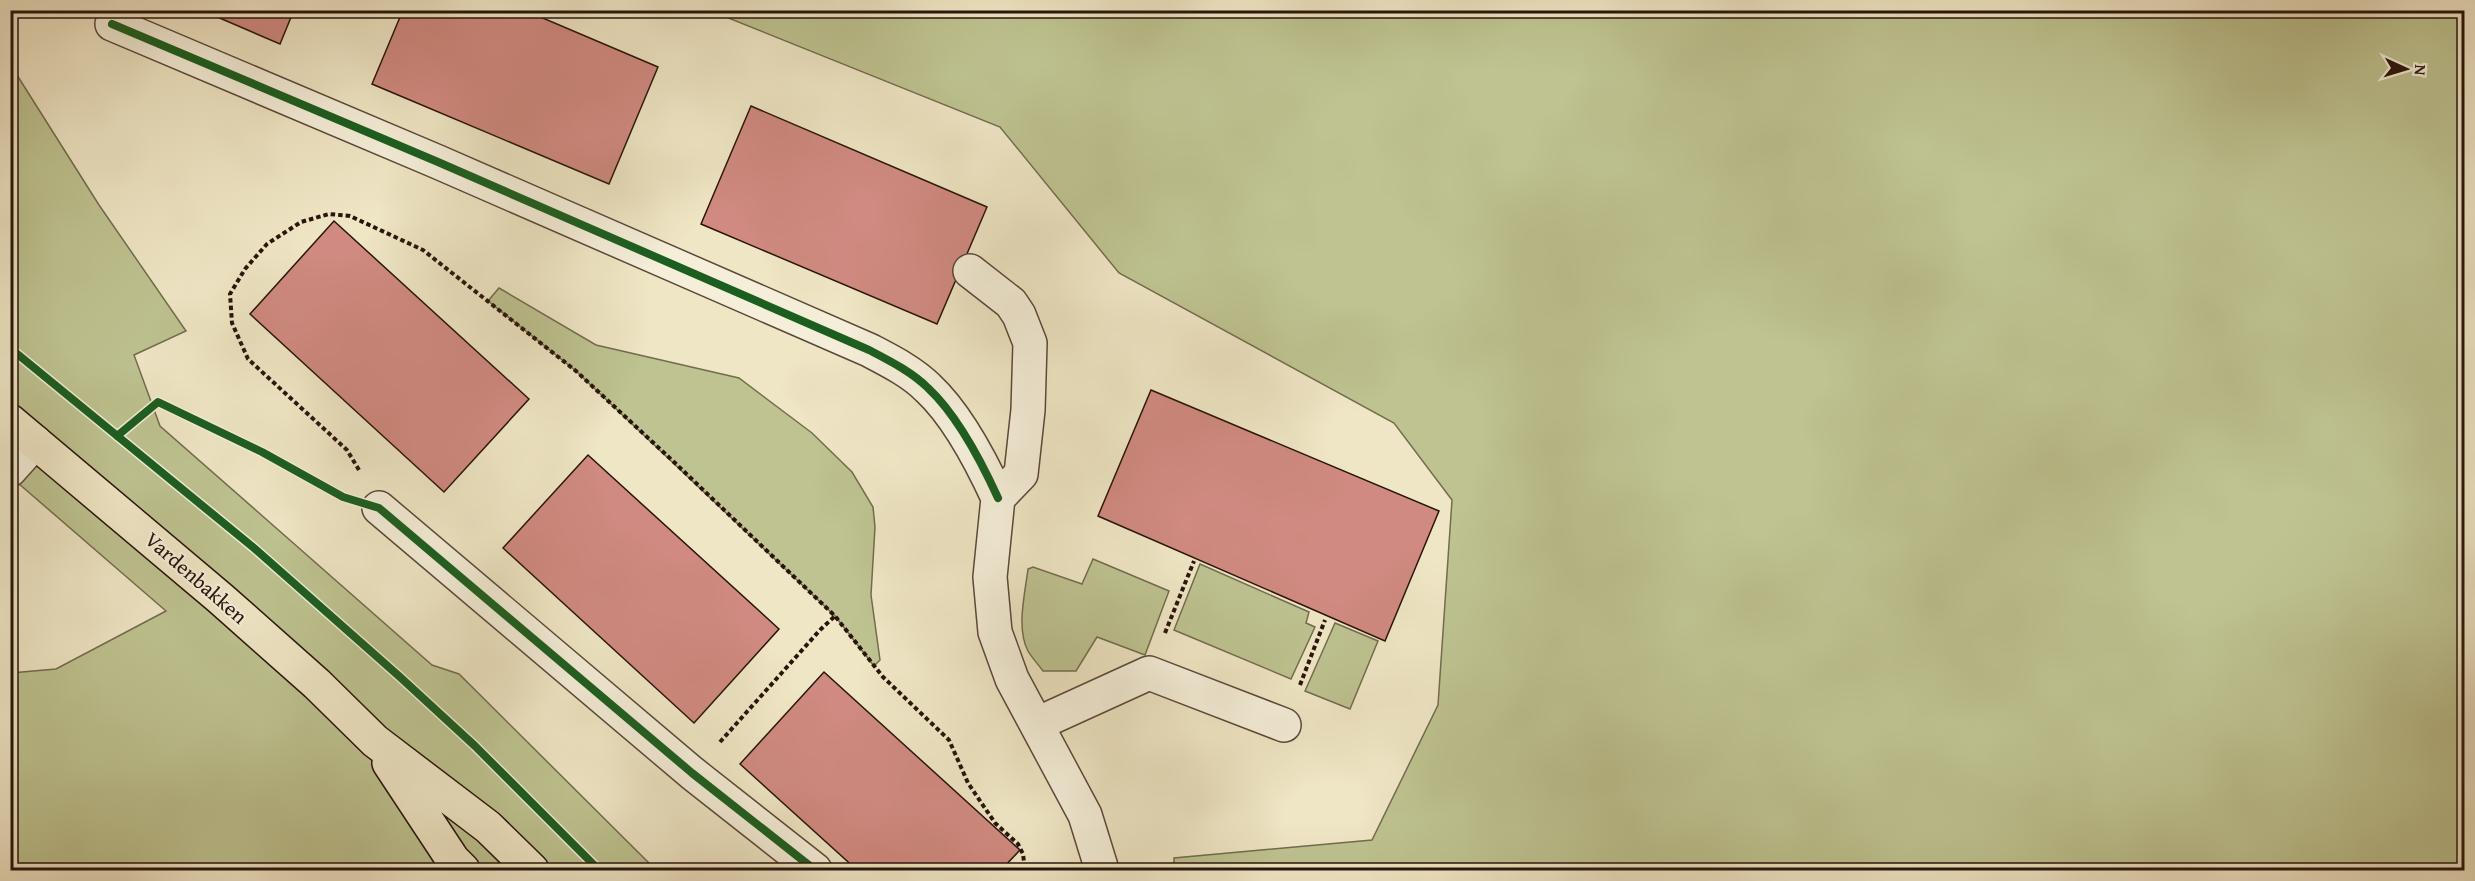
<svg xmlns="http://www.w3.org/2000/svg" width="2475" height="881" font-family="'Gentium Book Plus',serif">
  <rect width="100%" height="100%" fill="#efe6c5"/>
  <filter id="stains"><feTurbulence type="fractalNoise" baseFrequency=".00333" numOctaves="4"/><feColorMatrix values="0 0 0 0 .2 0 0 0 0 .09 0 0 0 0 .02 0 0 0 .5 -.17"/></filter>
  <radialGradient id="worn" r=".72"><stop offset=".6" stop-color="#630" stop-opacity="0"/><stop offset="1" stop-color="#630" stop-opacity=".3"/></radialGradient>
  <path fill="#bec391" stroke="#736c4e" stroke-width="1.5" d="M 711,11 L 2464,11 L 2464,870 L 1174,870 L 1174,858 L 1372,840 L 1438,705 L 1452,500 L 1394,423 L 1119,273 L 1000,127 Z
    M 10,64 L 99,205 L 186,331 L 134,355 L 160,426 L 432,665 L 459,674 L 656,870 L 11,870 L 11,673 L 56,669 L 166,611 L 11,477 Z
    M 499,288 L 596,345 L 739,378 L 812,433 L 852,472 L 873,507 L 875,527 L 871,595 L 880,660 L 874,666 L 835,616 L 576,371 L 488,301 Z
    M 1093,559 L 1169,591 L 1145,655 L 1097,637 L 1076,671 L 1043,671 C 1038,664 1032,658 1028,651 C 1016,628 1025,594 1028,569 L 1033,567 L 1082,584 Z
    M 1200,564 L 1309,612 L 1306,623 L 1315,627 L 1291,679 L 1174,630 Z
    M 1335,623 L 1378,641 L 1350,709 L 1305,691 Z"/>
  <path fill="#d08a81" stroke="#28140b" stroke-width="1.5" d="M 201,10 L 294,10 L 280,44 Z
    M 403,10 L 524,10 L 658,67 L 609,184 L 372,84 Z
    M 751,106 L 987,207 L 937,324 L 701,224 Z
    M 334,221 L 529,399 L 444,492 L 250,314 Z
    M 1151,390 L 1439,511 L 1385,641 L 1098,516 Z
    M 588,455 L 779,629 L 694,723 L 503,548 Z
    M 824,672 L 1020,850 L 1001,870 L 857,870 L 740,764 Z"/>
  <g fill="none" stroke-linecap="round" stroke-linejoin="round">
    <g stroke="#5a483a" stroke-width="36">
      <path id="minor" d="M 112,24 L 438,162 L 869,350 C 890,361 912,372 928,388 C 957,415 982,463 998,498
        M 970,271 L 1011,303 L 1019,315 L 1030,343 L 1028,410 L 1021,474 L 998,498 L 990,577 L 995,632 L 1012,679 L 1085,815 L 1102,870
        M 10,470 L 35,442
        M 379,508 L 692,773 L 815,870
        M 1037,724 L 1149,673 L 1284,725"/>
    </g>
    <g stroke="#28140b" stroke-width="36">
      <path id="major" d="M 10,421 L 220,598 L 317,684 L 375,741 L 488,827 L 532,870
        M 389,763 L 453,860 L 463,870"/>
    </g>
    <path stroke="#28140b" stroke-width="4" stroke-dasharray="4.5 3" stroke-linecap="butt" d="M 359,470 L 347,450 L 248,359 L 232,323 L 230,294 L 245,269 L 267,244 L 301,222 L 329,214 L 350,216 L 423,250 L 576,371 L 675,463 L 835,616 L 883,677 L 949,740 L 968,783 L 995,823 L 1018,844 L 1023,854 L 1025,870
      M 1165,633 L 1194,561
      M 1300,685 L 1325,620
      M 720,742 L 820,630 L 835,616"/>
    <use href="#minor" stroke="#f5efd9" stroke-width="33"/>
    <use href="#major" stroke="#efe6c5" stroke-width="33"/>
    <g stroke="#f5efd9" stroke-width="11">
      <path id="cycleway" d="M 112,24 L 438,162 L 869,350 C 890,361 912,372 928,388 C 957,415 982,463 998,498
        M 10,348 L 254,548 L 400,677 L 475,746 L 599,870
        M 117,436 L 158,402 L 262,452 L 343,497 L 379,508 L 692,773 L 815,870"/>
    </g>
    <use href="#cycleway" stroke="#1b5e20" stroke-width="8"/>
  </g>
  <g text-anchor="middle" stroke-width="4.5" stroke-linejoin="round" paint-order="stroke">
    <g font-size="21" fill="#28140b" stroke="#f5efd9">
      <text transform="translate(196 578) rotate(41)" y="7">Vardenbakken</text>
    </g>
  </g>
  <rect width="2475" height="881" fill="none" stroke="#efe6c5" stroke-width="36"/>
  <rect x="12" y="12" width="2451" height="857" fill="none" stroke="#28140b" stroke-width="3"/>
  <rect x="18" y="18" width="2439" height="845" fill="none" stroke="#28140b" stroke-width="1.5"/>
  <g transform="translate(2406 69) rotate(94)" stroke="#f5efd9" stroke-width="4.5" paint-order="stroke">
  <path d="M0-4.5L10 22L0 15L-10 22Z" fill="#28140b"/>
  <text y="-9" font-size="16" font-weight="bold" text-anchor="middle" fill="#28140b">N</text>
  </g>
  <rect width="100%" height="100%" filter="url(#stains)"/>
  <rect width="100%" height="100%" fill="url(#worn)"/>
</svg>
